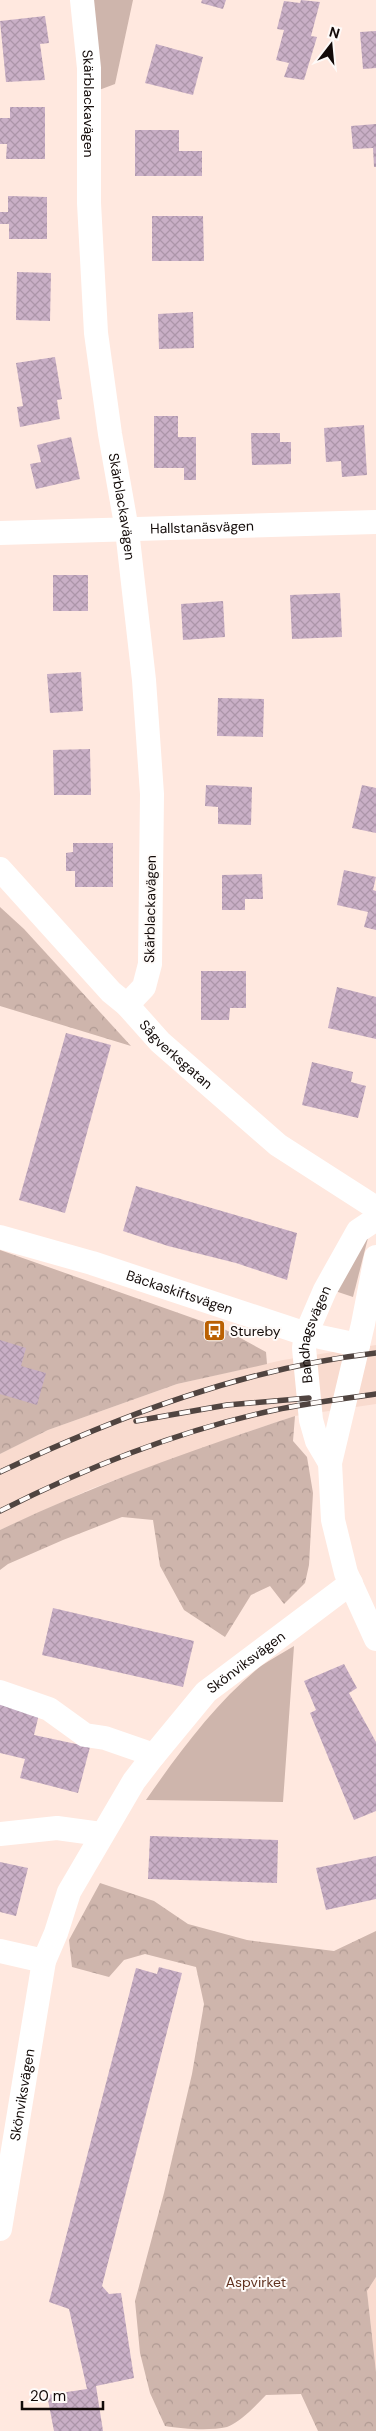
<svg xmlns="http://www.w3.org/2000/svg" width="376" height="2431" font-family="'DM Sans',sans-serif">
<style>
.built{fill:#f9dbcf}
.green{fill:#ceb5ac}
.forest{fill:url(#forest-crowns)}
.building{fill:url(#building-cross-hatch)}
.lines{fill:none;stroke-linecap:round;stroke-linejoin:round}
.street{stroke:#fff;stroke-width:24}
.rail-casing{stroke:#504440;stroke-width:5.5}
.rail{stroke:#fefaf8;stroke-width:4;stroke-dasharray:11;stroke-linecap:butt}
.labels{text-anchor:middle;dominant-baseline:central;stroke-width:4;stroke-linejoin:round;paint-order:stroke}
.street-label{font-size:14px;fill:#130b09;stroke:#fefaf8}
.poi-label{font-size:14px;fill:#130b09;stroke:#fefaf8;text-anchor:start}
.park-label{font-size:14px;fill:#60311e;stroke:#fefaf8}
</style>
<defs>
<pattern id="forest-crowns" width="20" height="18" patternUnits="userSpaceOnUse" patternTransform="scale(1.25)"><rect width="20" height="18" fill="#ceb5ac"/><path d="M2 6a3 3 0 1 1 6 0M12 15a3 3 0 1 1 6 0" fill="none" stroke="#b09a93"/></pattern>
<pattern id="building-cross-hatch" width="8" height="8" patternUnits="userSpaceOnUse" patternTransform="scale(1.25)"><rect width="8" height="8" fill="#c9afc6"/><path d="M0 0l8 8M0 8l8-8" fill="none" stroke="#ac95a9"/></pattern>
</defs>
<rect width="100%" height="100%" fill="#ffe8df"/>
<g class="built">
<path d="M376,1345V1404L295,1416L250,1431L93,1488L0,1530V1454L48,1430L177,1384L283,1360Z"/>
<path d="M376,2277V2372L367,2291Z"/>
</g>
<g class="green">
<path d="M86,0H133L115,84L91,93Z"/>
<path d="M369,1234L353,1297L335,1291Z"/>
<path d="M294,1646L283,1802L146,1800C178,1754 216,1702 261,1666C271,1659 283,1653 294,1646Z"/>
</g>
<g class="forest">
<path d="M0,907L24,929L131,1046L0,1006Z"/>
<path d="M0,1250L224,1329L266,1352L267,1364L177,1384L48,1430L0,1454Z"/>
<path d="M295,1416L293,1441L307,1457L313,1493L309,1565L305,1583L284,1604L270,1586L251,1595L225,1637L184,1610L160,1566L153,1520L122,1517L63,1540L8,1564L0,1570V1530C96,1484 195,1449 295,1416Z"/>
<path d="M100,1883L154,1901L188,1924L247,1940L334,1951L376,1931V2277L367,2291L376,2372V2431H318L301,2394L266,2395C255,2406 242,2421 227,2427C210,2431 183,2429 165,2426L150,2393L140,2353L135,2301L164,2193L192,2074L204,2004L196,1967L145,1954L124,1960L109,1977L72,1967L69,1940Z"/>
</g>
<g class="building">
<path d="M202,0H226L223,9L201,3Z"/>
<path d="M301,0L320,2L311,36L317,37L304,80L284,77L289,63L276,60L284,30L277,29L284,1L300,3Z"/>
<path d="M45,16L49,43L40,44L45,80L6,82L0,21Z"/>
<path d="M376,31V68L363,69L360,32Z"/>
<path d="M156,44L203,57L193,95L145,83Z"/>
<path d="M10,107H45V159H6L7,144H0V118H10Z"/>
<path d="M376,124V167H374L373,148L353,149L351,126Z"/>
<path d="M135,130H179V151H202V176H135Z"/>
<path d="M8,196L47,197V239H9V224H0V212H8Z"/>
<path d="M152,216H203L204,261H152Z"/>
<path d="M17,272L51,273L50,321L16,320Z"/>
<path d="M193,312L194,348L159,349L158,314Z"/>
<path d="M55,357L62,399L57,400L60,419L20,427L17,407L23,406L16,363Z"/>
<path d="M154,416H178V437H196V480H184V468H154Z"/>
<path d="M364,425L367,475L342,477L341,461L326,462L324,428Z"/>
<path d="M251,433H280V442H291V464L252,465Z"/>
<path d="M71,437L80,479L36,489L30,464L41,462L37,445Z"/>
<rect x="53" y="575" width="35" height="36"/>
<path d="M340,593L342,637L292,639L290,595Z"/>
<path d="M223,601L225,637L183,640L181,604Z"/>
<path d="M81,672L83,711L50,713L47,674Z"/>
<path d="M218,698L264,699L263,737L217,736Z"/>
<path d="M90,749L91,795H54L53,750Z"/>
<path d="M206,785L252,787L251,825L218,824V807L205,806Z"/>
<path d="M362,785L376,788V833L352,828Z"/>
<path d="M73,843H113V887H75V871H66V853L73,852Z"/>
<path d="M344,870L376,877L373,890L376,891V930L364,927L368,912L337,905Z"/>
<path d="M262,874L263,899H245V910H222V875Z"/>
<path d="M201,971H246V1008H230L229,1020H201Z"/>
<path d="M337,987L376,997V1039L328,1028Z"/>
<path d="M66,1033L111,1045L65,1213L19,1200Z"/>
<path d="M312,1062L353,1072L351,1082L366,1086L358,1118L302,1105Z"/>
<path d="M136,1186L297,1233L287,1280L236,1263L168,1246L123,1231Z"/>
<path d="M0,1340L26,1348L21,1366L46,1373L37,1405L0,1394Z"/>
<path d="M53,1608L194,1641L183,1687L42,1655Z"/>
<path d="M344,1664L357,1688L349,1693L376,1742V1811L354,1820L310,1713L316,1710L304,1681Z"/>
<path d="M0,1702L40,1710L34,1735L90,1747L78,1793L20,1778L25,1759L0,1753Z"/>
<path d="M150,1836L278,1840L277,1883L148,1879Z"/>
<path d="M376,1856V1899L326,1910L316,1868Z"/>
<path d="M0,1862L28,1868L16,1916L0,1912Z"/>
<path d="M159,1967L182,1973L102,2286L109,2294L121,2293L134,2378L96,2386L103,2431H54L47,2395L87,2389L69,2309L49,2302L136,1968L157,1974Z"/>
</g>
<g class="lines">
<g class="street">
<path id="s1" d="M82,0L89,68V203L96,333L110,434L127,530L144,680L152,794L150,964L144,987L127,1005"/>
<path id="s2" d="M0,533L376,522"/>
<path id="s3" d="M0,869L111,992L127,1005L160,1042L278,1145L376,1208"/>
<path id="s4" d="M0,1237L92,1263L306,1334L358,1345"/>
<path d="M376,1257L363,1324L330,1463L333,1520L346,1573L376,1639"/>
<path id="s5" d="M330,1463L317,1441L311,1420L304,1348L306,1334L325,1290L358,1231L376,1219"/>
<path d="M0,1692L49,1709L85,1735L105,1738L154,1755"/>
<path d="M0,1834L57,1828L101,1834"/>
<path d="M0,1951L44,1961"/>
<path id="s6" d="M0,2229L44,1961L56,1933L69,1892L134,1781L154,1755L206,1692L351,1583"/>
</g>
<defs>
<g id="rail">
<path d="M136,1421L227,1405L309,1398"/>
<path d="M0,1472C118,1416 246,1368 376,1353"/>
<path d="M0,1511C85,1468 180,1430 275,1410C308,1403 342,1399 376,1394"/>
</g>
</defs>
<use href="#rail" class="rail-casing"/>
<use href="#rail" class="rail"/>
</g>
<defs>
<symbol id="bus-square" viewBox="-11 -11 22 22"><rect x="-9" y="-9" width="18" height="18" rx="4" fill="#ba6002" stroke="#fefaf8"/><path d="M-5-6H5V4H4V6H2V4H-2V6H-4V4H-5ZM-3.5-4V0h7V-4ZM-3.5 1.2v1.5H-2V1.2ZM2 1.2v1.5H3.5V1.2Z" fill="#fff"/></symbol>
</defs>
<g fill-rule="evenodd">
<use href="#bus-square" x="202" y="1318" width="25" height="25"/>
</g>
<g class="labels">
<g class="street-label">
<text stroke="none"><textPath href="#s1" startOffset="104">Skärblackavägen</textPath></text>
<text stroke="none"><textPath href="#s1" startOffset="509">Skärblackavägen</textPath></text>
<text stroke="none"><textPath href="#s2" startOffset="202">Hallstanäsvägen</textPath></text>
<text transform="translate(150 909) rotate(-89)">Skärblackavägen</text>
<text stroke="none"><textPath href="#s3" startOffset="256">Sågverksgatan</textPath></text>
<text stroke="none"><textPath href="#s4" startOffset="188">Bäckaskiftsvägen</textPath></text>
<text stroke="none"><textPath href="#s5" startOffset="135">Bandhagsvägen</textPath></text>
<text stroke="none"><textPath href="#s6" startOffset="638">Skönviksvägen</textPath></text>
<text stroke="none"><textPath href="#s6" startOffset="136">Skönviksvägen</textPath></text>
</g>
<g class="poi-label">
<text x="230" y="1331">Stureby</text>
</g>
<g class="park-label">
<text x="256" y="2282">Aspvirket</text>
</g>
</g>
<g transform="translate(331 45) rotate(16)" stroke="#fefaf8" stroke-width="4" paint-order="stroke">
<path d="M0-4L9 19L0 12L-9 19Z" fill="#130b09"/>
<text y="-8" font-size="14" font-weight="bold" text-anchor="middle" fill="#130b09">N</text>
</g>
<path d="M22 2401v8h81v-8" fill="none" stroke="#130b09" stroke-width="2.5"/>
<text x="30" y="2401" font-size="15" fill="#130b09" stroke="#fefaf8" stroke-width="4" paint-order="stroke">20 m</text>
</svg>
